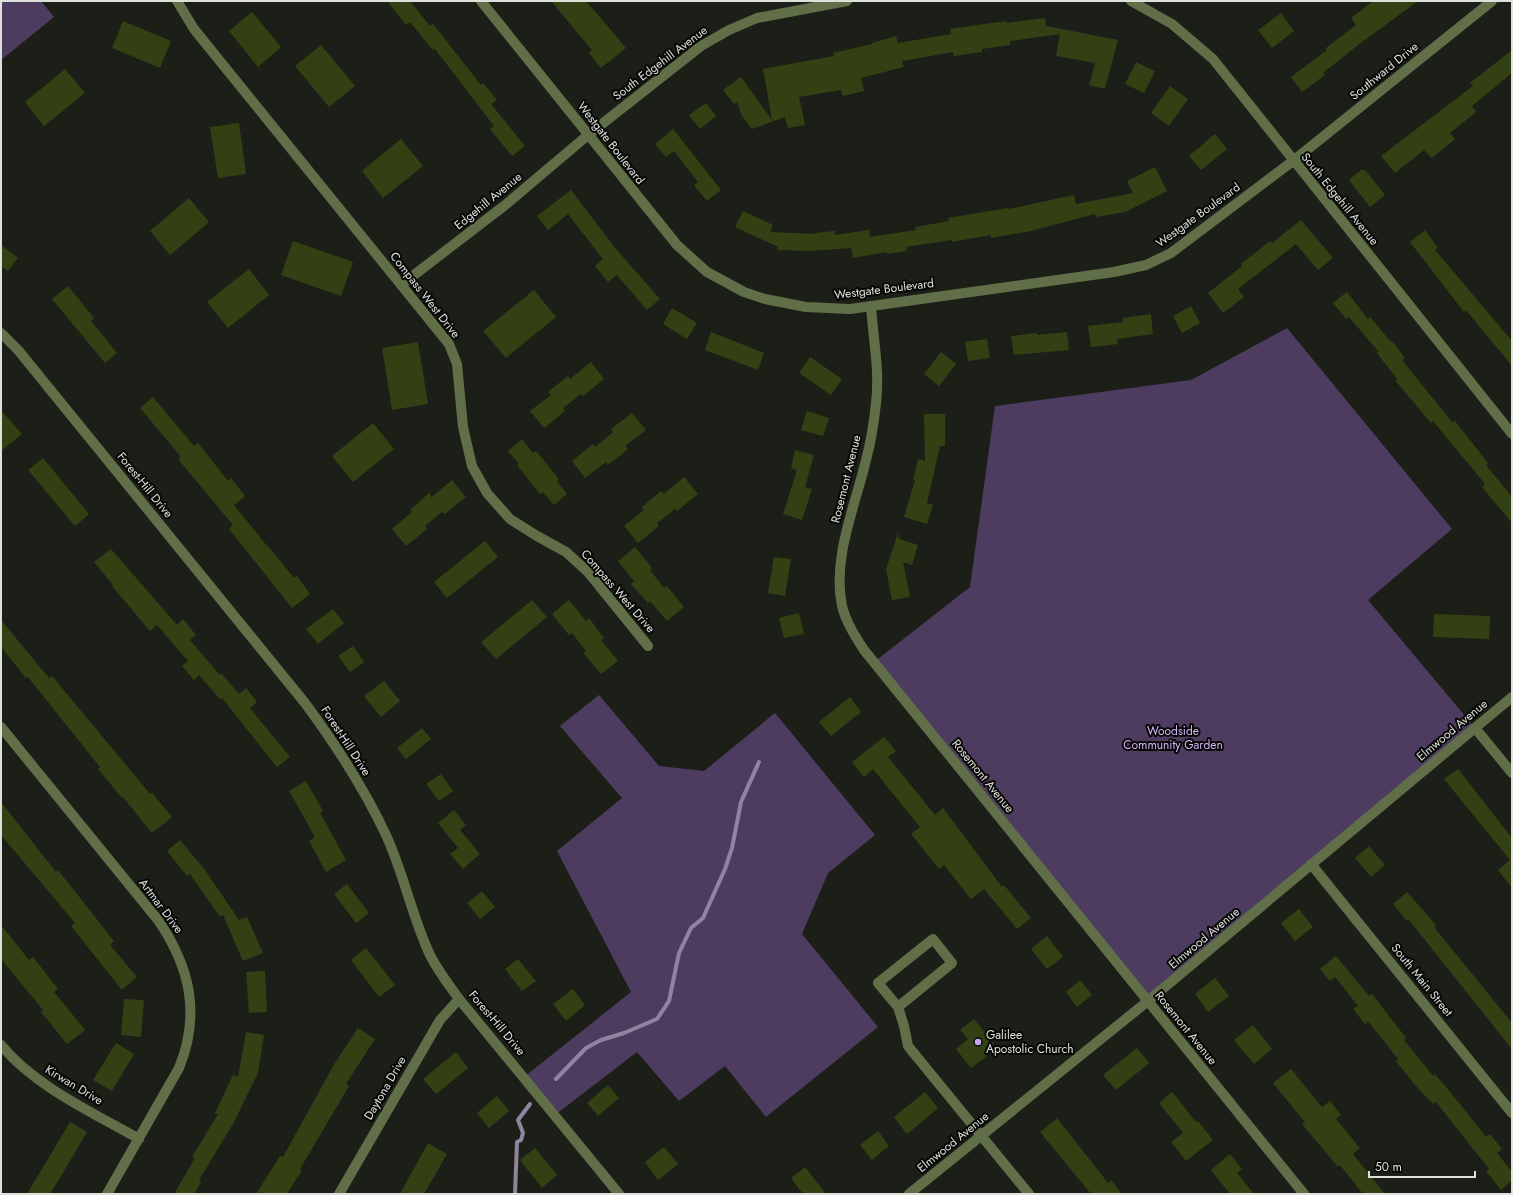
<svg xmlns="http://www.w3.org/2000/svg" width="1513" height="1195" font-family="Jost,sans-serif">
<style>
.green{fill:#4d3c60}
.lines{fill:none;stroke-linecap:round;stroke-linejoin:round}
.stream{stroke:#9184a0;stroke-width:4}
.building{fill:#334014}
.minor{stroke:#616f49;stroke-width:10}
.poi-dot{fill:#c7a6ef;stroke:#070806;stroke-width:1.5}
.labels{text-anchor:middle;dominant-baseline:central;stroke-width:4;stroke-linejoin:round;paint-order:stroke}
.street-label{font-size:12px;fill:#dee0db;stroke:#070806}
.park-label{font-size:12px;fill:#d2b3f7;stroke:#070806}
.poi-label{font-size:12px;fill:#dee0db;stroke:#070806;text-anchor:start}
</style>
<rect width="100%" height="100%" fill="#1c1f17"/>
<g class="green">
<path d="M1,1H41L54,17L1,60Z"/>
<path d="M1287,328L1452,529L1368,600L1475,728L1148,1001L874,662L970,587L995,406L1191,380Z"/>
<path d="M599,695L659,766L704,771L775,713L875,835L828,873L802,934L878,1027L766,1117L725,1066L679,1101L637,1052L555,1115L524,1077L631,992L557,851L622,798L560,726Z"/>
</g>
<g class="lines">
<g class="stream">
<path d="M556,1079L586,1048L601,1040L624,1033L657,1019L669,1001L679,953L691,928L703,918L725,869L732,848L741,802L759,762"/>
<path d="M515,1194L517,1142L521,1140L523,1133L518,1120L530,1104"/>
</g>
</g>
<g class="building">
<path d="M387,1H410L430,26L433,24L481,85L483,83L497,100L491,104L525,146L512,156L490,129L494,126L435,49L433,50L410,22L406,25Z"/>
<path d="M551,1H586L626,48L601,68L589,53L592,50Z"/>
<path d="M1373,1H1418L1358,45L1323,73L1325,75L1302,92L1291,77L1327,50L1326,48L1356,25L1351,18Z"/>
<path d="M252,12L281,47L258,67L229,31Z"/>
<path d="M1281,13L1294,31L1272,48L1258,30Z"/>
<path d="M1045,18L1046,26L1118,40L1105,89L1089,85L1095,63L1056,56L1060,34L1010,41V45L982,49V52L954,56L953,52L902,61L904,67L861,78L864,91L843,96L841,90L799,97L805,125L788,128L785,117L752,129L742,116L737,102L734,104L723,90L741,77L772,120L763,69L834,56L833,53L872,44V43L896,36L898,43L951,34L950,29L1006,21L1007,23Z"/>
<path d="M123,21L171,41L160,68L112,48Z"/>
<path d="M321,45L355,86L329,107L295,66Z"/>
<path d="M1512,50V73L1472,106L1476,112L1450,133L1455,139L1432,158L1424,150L1395,173L1381,156L1473,86L1470,83Z"/>
<path d="M1136,62L1155,71L1144,93L1125,84Z"/>
<path d="M65,69L85,93L44,126L25,102Z"/>
<path d="M1170,86L1188,99L1169,126L1151,113Z"/>
<path d="M706,103L716,116L700,129L689,115Z"/>
<path d="M239,123L246,174L218,178L210,127Z"/>
<path d="M673,129L721,190L707,201L694,185L698,182L674,151L666,157L655,144Z"/>
<path d="M1215,134L1227,149L1201,170L1189,156Z"/>
<path d="M401,139L423,166L383,198L362,171Z"/>
<path d="M1155,167L1167,191L1125,212L1096,217L1095,214L1031,231L991,238V235L952,242V240L906,247L907,251L887,254V252L853,258L851,248L811,251L777,250L778,247L735,227L743,211L773,225L770,232L815,234V233L835,231V235L869,230L870,237L916,230L915,227L949,221L948,218L1008,208L1009,209L1074,195L1076,204L1133,193L1127,181Z"/>
<path d="M1361,170H1365L1385,195L1370,207L1349,180Z"/>
<path d="M571,190L616,249L660,299L647,310L617,275L608,282L595,266L603,259L568,214L548,230L537,216Z"/>
<path d="M189,198L209,222L170,255L150,231Z"/>
<path d="M1301,220L1333,258L1318,270L1296,244L1238,289L1244,297L1223,313L1208,293L1242,266L1241,264L1270,241L1272,243Z"/>
<path d="M1425,230L1438,248L1435,250L1512,341V366L1466,310L1464,312L1410,242Z"/>
<path d="M293,241L353,262L341,296L281,275Z"/>
<path d="M1,245L18,258L8,271L1,266Z"/>
<path d="M249,269L269,295L228,328L207,302Z"/>
<path d="M68,286L94,318L91,321L117,353L105,363L52,299Z"/>
<path d="M534,290L556,317L506,358L483,331Z"/>
<path d="M1347,292L1368,319L1370,317L1391,342L1392,341L1405,358L1402,360L1452,422L1455,421L1488,463L1486,465L1512,497V523L1482,487L1485,484L1433,421L1431,423L1395,380L1397,379L1377,353L1378,351L1349,317L1346,319L1333,303Z"/>
<path d="M1191,306L1200,323L1182,333L1173,316Z"/>
<path d="M672,308L697,323L687,339L663,324Z"/>
<path d="M1151,314L1153,334L1117,339L1118,344L1091,347L1088,326L1123,322V318Z"/>
<path d="M711,332L764,353L758,370L705,350Z"/>
<path d="M1067,332L1069,350L1014,355L1011,336L1037,333V335Z"/>
<path d="M987,339L990,358L968,361L965,342Z"/>
<path d="M418,342L428,404L392,410L382,348Z"/>
<path d="M941,352L956,364L939,386L924,374Z"/>
<path d="M810,357L842,379L831,395L799,373Z"/>
<path d="M591,362L604,379L583,396L581,394L563,408L565,411L544,428L530,411L551,395L548,392L568,376L570,379Z"/>
<path d="M153,397L194,446L198,443L228,481L231,478L245,496L234,505L267,546H268L294,578L297,576L310,594L292,608L229,529L233,525L178,459L181,457L140,408Z"/>
<path d="M1,410L22,434L1,451Z"/>
<path d="M807,411L829,418L823,436L801,430Z"/>
<path d="M632,413L646,430L625,446L628,449L608,465L606,462L585,478L572,461L593,444L595,447L613,432L611,429Z"/>
<path d="M924,414H945V446H940L927,503L933,505L927,524L904,517L915,480H913L918,459L925,461Z"/>
<path d="M373,423L394,449L353,482L332,456Z"/>
<path d="M522,439L533,453L536,451L559,479L557,481L567,494L554,505L543,492L540,494L517,465L519,464L508,451Z"/>
<path d="M795,450L814,455L805,487L812,489L802,520L783,514L797,470L791,468Z"/>
<path d="M43,458L89,514L75,526L28,470Z"/>
<path d="M684,477L698,494L677,511L675,509L657,523L659,526L638,543L624,526L644,510L642,507L661,491L664,494Z"/>
<path d="M452,480L466,497L445,514L442,512L425,526L427,529L406,546L392,529L412,512L410,510L429,493L432,497Z"/>
<path d="M898,533L899,539L918,545L912,565L903,562L910,597L892,600L886,569Z"/>
<path d="M485,541L498,557L447,598L434,582Z"/>
<path d="M635,547L652,568L650,570L664,588L667,586L684,607L667,621L650,601L648,603L631,584L634,581L618,561Z"/>
<path d="M111,549L177,625L183,619L196,635L190,640L220,675L221,673L239,694L246,688L257,702L250,708L290,757L277,767L222,698L220,699L199,675L194,680L182,666L188,661L157,625L150,631L112,586L113,585L94,562Z"/>
<path d="M774,557L791,559L785,596L768,593Z"/>
<path d="M532,600L547,617L496,659L481,642Z"/>
<path d="M569,600L586,621L589,618L604,638L601,640L618,661L601,674L583,653L586,651L572,633L569,635L552,614Z"/>
<path d="M333,609L344,623L318,644L306,629Z"/>
<path d="M799,613L804,634L784,638L779,618Z"/>
<path d="M1434,614L1490,616L1489,639L1433,637Z"/>
<path d="M1,620L49,678L52,676L150,794L152,793L172,817L152,833L123,797L122,798L98,769L100,767L28,677L26,678L1,647Z"/>
<path d="M353,646L364,662L350,672L338,656Z"/>
<path d="M384,681L400,701L381,717L364,696Z"/>
<path d="M850,697L861,712L831,736L819,722Z"/>
<path d="M422,728L431,739L406,759L397,748Z"/>
<path d="M884,737L896,751L888,757L935,815L943,808L1002,887L1004,885L1031,918L1017,929L984,889L971,899L944,865L939,869L911,834L920,827L873,769L864,777L852,762Z"/>
<path d="M1458,769L1512,838V888L1498,870L1510,860L1444,779Z"/>
<path d="M441,774L453,791L439,801L426,784Z"/>
<path d="M306,781L323,811L320,813L346,860L326,872L309,841L315,837L289,791Z"/>
<path d="M1,802L56,872L58,870L114,941L110,945L137,977L122,990L71,926L75,923L1,835Z"/>
<path d="M454,810L466,825L460,830L480,854L463,869L450,854L458,848L438,823Z"/>
<path d="M180,840L205,870L239,920L247,917L263,953L243,961L223,915L220,917L190,874L187,876L167,851Z"/>
<path d="M1369,846L1385,865L1371,877L1355,858Z"/>
<path d="M347,884L369,913L356,923L334,894Z"/>
<path d="M482,891L495,907L480,919L467,903Z"/>
<path d="M1407,892L1436,925L1434,927L1512,1023V1049L1409,920L1407,921L1393,904Z"/>
<path d="M1299,909L1313,927L1295,941L1281,923Z"/>
<path d="M1,925L29,960L33,957L58,989L54,992L85,1030L67,1044L41,1012L43,1010L1,959Z"/>
<path d="M1047,936L1063,957L1047,969L1031,949Z"/>
<path d="M366,948L395,985L379,997L351,960Z"/>
<path d="M1336,956L1369,996L1372,994L1406,1038L1404,1040L1433,1076L1435,1074L1460,1104L1486,1137L1490,1134L1502,1149L1497,1153L1512,1172V1180L1501,1190L1486,1171L1489,1169L1436,1102L1433,1104L1414,1084L1396,1061L1398,1059L1368,1021L1365,1024L1353,1009L1358,1006L1335,977L1330,981L1320,969Z"/>
<path d="M518,959L536,981L522,991L505,969Z"/>
<path d="M265,971L267,1012L249,1013L246,972Z"/>
<path d="M1215,978L1229,996L1208,1012L1195,994Z"/>
<path d="M1080,980L1092,995L1077,1007L1066,992Z"/>
<path d="M573,989L585,1005L566,1021L553,1004Z"/>
<path d="M124,999L144,1000L141,1037L121,1035Z"/>
<path d="M974,1019L994,1044L984,1052L987,1056L971,1068L956,1049L968,1039L960,1030Z"/>
<path d="M1253,1025L1272,1049L1254,1064L1234,1040Z"/>
<path d="M358,1028L375,1039L346,1084L349,1086L300,1169L302,1170L287,1194H256L280,1156L283,1157L335,1063Z"/>
<path d="M246,1032L264,1035L258,1073L234,1122L199,1180L201,1182L194,1194H174L195,1158L192,1157L218,1114L215,1113L233,1075L238,1077Z"/>
<path d="M116,1043L134,1054L112,1091L93,1080Z"/>
<path d="M1137,1048L1149,1063L1116,1090L1103,1075Z"/>
<path d="M456,1052L468,1068L436,1094L423,1079Z"/>
<path d="M1291,1069L1322,1107L1330,1101L1341,1115L1336,1119L1360,1148L1353,1154L1385,1194H1363L1340,1165L1338,1167L1302,1124L1305,1122L1273,1083Z"/>
<path d="M608,1085L619,1098L598,1116L587,1103Z"/>
<path d="M925,1092L938,1108L907,1134L894,1117Z"/>
<path d="M1172,1092L1196,1122L1198,1121L1213,1140L1186,1161L1171,1142L1183,1133L1159,1103Z"/>
<path d="M497,1096L509,1111L489,1128L477,1113Z"/>
<path d="M1057,1118L1108,1183L1111,1180L1122,1194H1091L1040,1132Z"/>
<path d="M70,1122L87,1132L63,1173L50,1194H27Z"/>
<path d="M878,1131L889,1146L872,1160L860,1145Z"/>
<path d="M428,1143L447,1154L424,1194H400Z"/>
<path d="M664,1147L678,1164L658,1180L645,1162Z"/>
<path d="M535,1148L557,1175L542,1188L520,1160Z"/>
<path d="M1230,1154L1242,1169L1237,1173L1254,1194H1230L1211,1170Z"/>
<path d="M805,1167L826,1194H803L791,1178Z"/>
</g>
<g class="lines">
<g class="minor">
<path d="M177,1L194,29L449,344L457,364L463,427L472,466L487,493L510,519L537,536L566,552L588,572L648,646"/>
<path d="M481,1L677,245L707,272L744,292L765,299L806,307L850,309L1114,272L1146,265L1171,253L1293,161L1492,1"/>
<path d="M1131,1L1172,24L1213,59L1512,434"/>
<path d="M401,285L504,206L588,135L701,46L729,30L757,18L847,1"/>
<path d="M871,306C873,338 880,371 876,403C874,422 871,442 866,460C855,507 832,558 842,606C846,622 855,636 864,650L1304,1194"/>
<path d="M1,333L18,350L305,703C336,745 364,788 386,835C404,874 412,917 430,955C438,971 449,985 459,999L619,1194"/>
<path d="M1,727L158,920C190,967 201,1014 179,1068L107,1194"/>
<path d="M1475,728L1512,773"/>
<path d="M1311,864L1512,1113"/>
<path d="M898,1007L952,963L933,939L878,983L898,1007L904,1026L908,1046L1029,1194"/>
<path d="M1,1045C34,1086 94,1113 139,1139"/>
<path d="M339,1194L440,1020L459,999"/>
<path d="M909,1194L1148,1001L1512,697"/>
</g>
</g>
<circle class="poi-dot" cx="978" cy="1042" r="4"/>
<g class="labels">
<g class="street-label">
<text transform="translate(660 63) rotate(-37)">South Edgehill Avenue</text>
<text transform="translate(1384 71) rotate(-39)">Southward Drive</text>
<text transform="translate(611 143) rotate(52)">Westgate Boulevard</text>
<text transform="translate(1340 199) rotate(51)">South Edgehill Avenue</text>
<text transform="translate(488 201) rotate(-39)">Edgehill Avenue</text>
<text transform="translate(1198 215) rotate(-36)">Westgate Boulevard</text>
<text transform="translate(884 289) rotate(-7)">Westgate Boulevard</text>
<text transform="translate(425 295) rotate(52)">Compass West Drive</text>
<text transform="translate(846 479) rotate(-76)">Rosemont Avenue</text>
<text transform="translate(145 485) rotate(51)">Forest-Hill Drive</text>
<text transform="translate(618 591) rotate(49)">Compass West Drive</text>
<text transform="translate(1452 730) rotate(-40)">Elmwood Avenue</text>
<text transform="translate(346 741) rotate(57)">Forest-Hill Drive</text>
<text transform="translate(983 776) rotate(51)">Rosemont Avenue</text>
<text transform="translate(161 906) rotate(53)">Artmar Drive</text>
<text transform="translate(1204 938) rotate(-40)">Elmwood Avenue</text>
<text transform="translate(1422 980) rotate(51)">South Main Street</text>
<text transform="translate(497 1023) rotate(50)">Forest-Hill Drive</text>
<text transform="translate(1186 1028) rotate(51)">Rosemont Avenue</text>
<text transform="translate(74 1085) rotate(31)">Kirwan Drive</text>
<text transform="translate(385 1088) rotate(-60)">Daytona Drive</text>
<text transform="translate(953 1142) rotate(-39)">Elmwood Avenue</text>
</g>
<g class="park-label">
<text x="1173" y="731">Woodside<tspan x="1173" dy="14">Community Garden</tspan></text>
</g>
<g class="poi-label">
<text x="986" y="1035">Galilee<tspan x="986" dy="14">Apostolic Church</tspan></text>
</g>
</g>
<rect width="1513" height="1195" fill="none" stroke="#dee0db" stroke-width="4"/>
<path d="M1369 1171v6h106v-6" fill="none" stroke="#dee0db" stroke-width="2"/>
<text x="1375" y="1171" font-size="12" fill="#dee0db" stroke="#070806" stroke-width="3" paint-order="stroke">50 m</text>
</svg>
